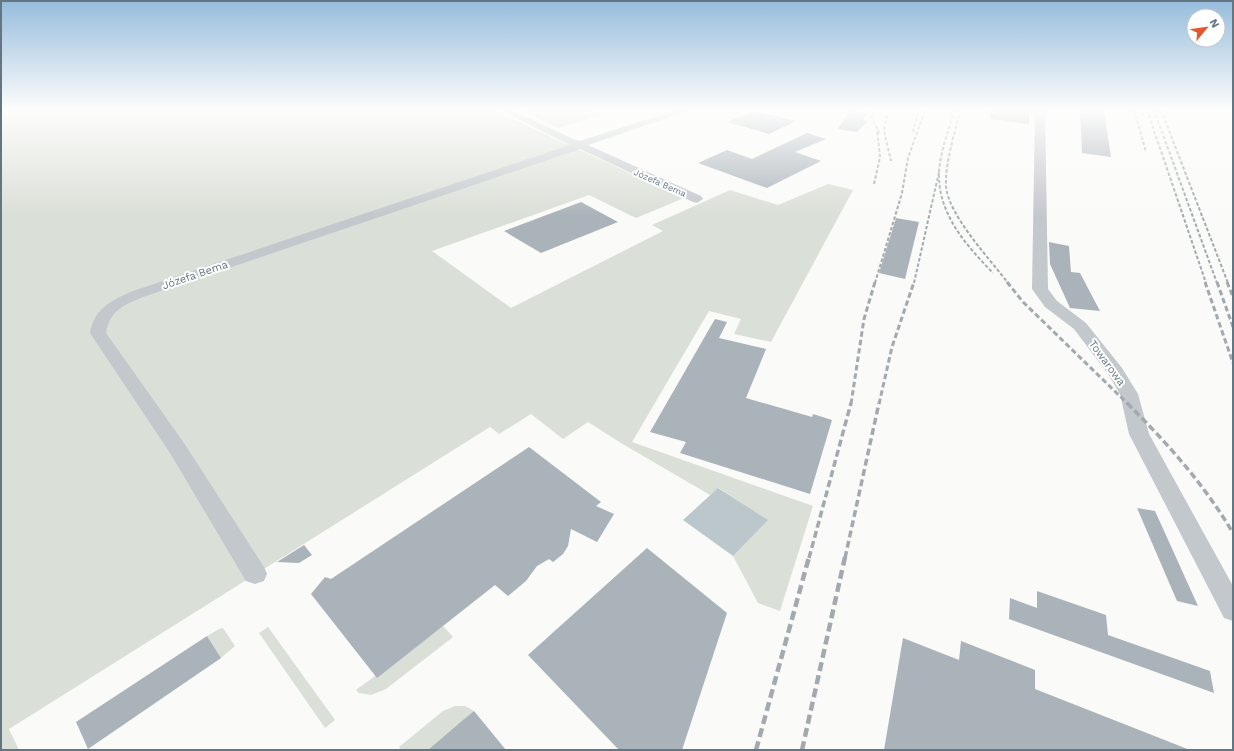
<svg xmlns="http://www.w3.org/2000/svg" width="1234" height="751" font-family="'Work Sans',sans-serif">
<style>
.green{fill:#dadfd7}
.water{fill:#bbc7cb}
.building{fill:#aab3b9}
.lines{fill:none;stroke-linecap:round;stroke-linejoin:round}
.minor{fill:#c3c8cc;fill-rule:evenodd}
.rail-far3{stroke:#a2aab0;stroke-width:2;stroke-dasharray:3.5 2;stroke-linecap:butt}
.rail-far2{stroke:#a2aab0;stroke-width:3;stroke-dasharray:5.5 3;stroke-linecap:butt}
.rail-far1{stroke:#a2aab0;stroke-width:3.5;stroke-dasharray:7 3.5;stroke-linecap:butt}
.rail{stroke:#a2aab0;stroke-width:4.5;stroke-dasharray:9 4.5;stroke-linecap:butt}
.labels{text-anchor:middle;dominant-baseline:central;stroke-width:4;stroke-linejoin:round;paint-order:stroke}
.far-street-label{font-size:9px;fill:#657683;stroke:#fff}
.street-label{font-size:11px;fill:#657683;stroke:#fff}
</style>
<rect width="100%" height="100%" fill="#fafaf8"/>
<g class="green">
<path d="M1,110H493L684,198L636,218L589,195L432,251L511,308L663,231L652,225L730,190L778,205L828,184L853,190L771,342L734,334L741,319L709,311L632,442L813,506L780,611L758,603L733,556L767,520L719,488L710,495L621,443L588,422L563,439L531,414L499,434L490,427L9,729L19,750H1Z"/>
<path d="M521,110H590L601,115L558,128Z"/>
<path d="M443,626L453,637L386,689L371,695L359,693L356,690Z"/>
<path d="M268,627L335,720L325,728L259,633Z"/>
<path d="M223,628L235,646L221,658L207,636L219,629Z"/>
<path d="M455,706H465L474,711L428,750H401L399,747L443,711Z"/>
</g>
<path class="water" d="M718,488L768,520L733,556L683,520Z"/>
<g class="building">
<path d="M850,110L867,113L863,120L868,121L857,132L838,129Z"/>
<path d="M990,110H1029V124L990,119Z"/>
<path d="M1080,110H1104L1111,157L1082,153Z"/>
<path d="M755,111L796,121L769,134L728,122Z"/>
<path d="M807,133L826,139L795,152L821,161L767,188L698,163L727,150L752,159Z"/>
<path d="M581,202L618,222L541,253L504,231Z"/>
<path d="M896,218L919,222L905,279L879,273Z"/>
<path d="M1049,242L1069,246L1071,272L1080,273L1100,311L1070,308L1050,264Z"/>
<path d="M715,319L727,322L719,338L766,349L746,398L812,417L813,414L832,420L810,494L680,453L686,442L650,432Z"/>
<path d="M529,447L601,502L596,506L614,514L597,542L571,529L568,546L563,554L553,562L549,559L537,566L526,581L508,596L495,585L377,678L311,594L325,577L331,579Z"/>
<path d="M1137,508L1155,511L1198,606L1177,601Z"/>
<path d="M304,545L312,555L299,563L277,562Z"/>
<path d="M647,548L727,613L682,750H619L528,655Z"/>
<path d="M1037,591L1106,615L1108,635L1210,671L1214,693L1009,619L1010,598L1037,608Z"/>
<path d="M207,636L221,658L88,749L76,722Z"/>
<path d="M903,638L959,660L961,641L1035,670V689L1190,750H884Z"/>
<path d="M474,711L506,750H428L463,720Z"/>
</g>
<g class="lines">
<g class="minor">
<path d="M500,110H512L573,139L580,141L676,110H691L588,145L701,196L703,199L697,203L693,202L580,149L143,297C124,305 110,310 106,333L184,443L264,567L267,574L264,581L255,584L246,581L170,453L90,333C94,309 111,300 133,291L570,145Z"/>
<path d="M1035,110H1045L1048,289L1057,301L1086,323L1122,368L1138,394L1149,434L1233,586V621L1224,618L1129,434L1120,394L1108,374L1074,329L1045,307L1032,289Z"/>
</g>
<g class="rail-far3">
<path d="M870,110L872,119L880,134"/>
<path d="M888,110L884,131L891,161"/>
<path d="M954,110C949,130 940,152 939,173C938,214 966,245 993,273"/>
<path d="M960,110C955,132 945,163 946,186C948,215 990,259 1008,283"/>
<path d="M1134,110L1146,152"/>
<path d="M1147,110L1206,283"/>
<path d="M1154,110L1217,283"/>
<path d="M1161,110L1228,283"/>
<path d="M913,132L918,110"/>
<path d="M874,184L880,157L877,129"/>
<path d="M875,283L902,193L908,158L925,110"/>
<path d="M914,283L939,172"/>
</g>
<g class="rail-far2">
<path d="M1007,282L1023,302L1128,404"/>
<path d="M1205,282L1233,363"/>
<path d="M1217,282L1233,327"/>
<path d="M1227,282L1233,297"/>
<path d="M851,404L864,319L875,282"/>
<path d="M879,404L892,347L914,282"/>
</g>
<g class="rail-far1">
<path d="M1127,403C1167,443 1204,484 1233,533"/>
<path d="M809,558L851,403"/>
<path d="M845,558L879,403"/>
</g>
<g class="rail">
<path d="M756,750L809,557"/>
<path d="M802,750L845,557"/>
</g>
</g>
<linearGradient id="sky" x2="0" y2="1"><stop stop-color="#96bcdc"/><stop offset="0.51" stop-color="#fdfdfc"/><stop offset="1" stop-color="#fdfdfc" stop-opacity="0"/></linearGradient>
<rect width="1234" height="216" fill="url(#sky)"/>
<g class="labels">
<g class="far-street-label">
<text transform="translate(660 183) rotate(24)">Józefa Bema</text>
</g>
<g class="street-label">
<text transform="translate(195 275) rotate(-19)">Józefa Bema</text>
<text transform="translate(1107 363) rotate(54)">Towarowa</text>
</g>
</g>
<rect width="1234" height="751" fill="none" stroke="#657683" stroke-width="4"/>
<g transform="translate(1206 28) rotate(61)"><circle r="19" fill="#ffffff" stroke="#c1c8cd"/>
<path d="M0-3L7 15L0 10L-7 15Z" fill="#e4572e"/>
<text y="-6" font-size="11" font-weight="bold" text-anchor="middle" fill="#657683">N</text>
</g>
</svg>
